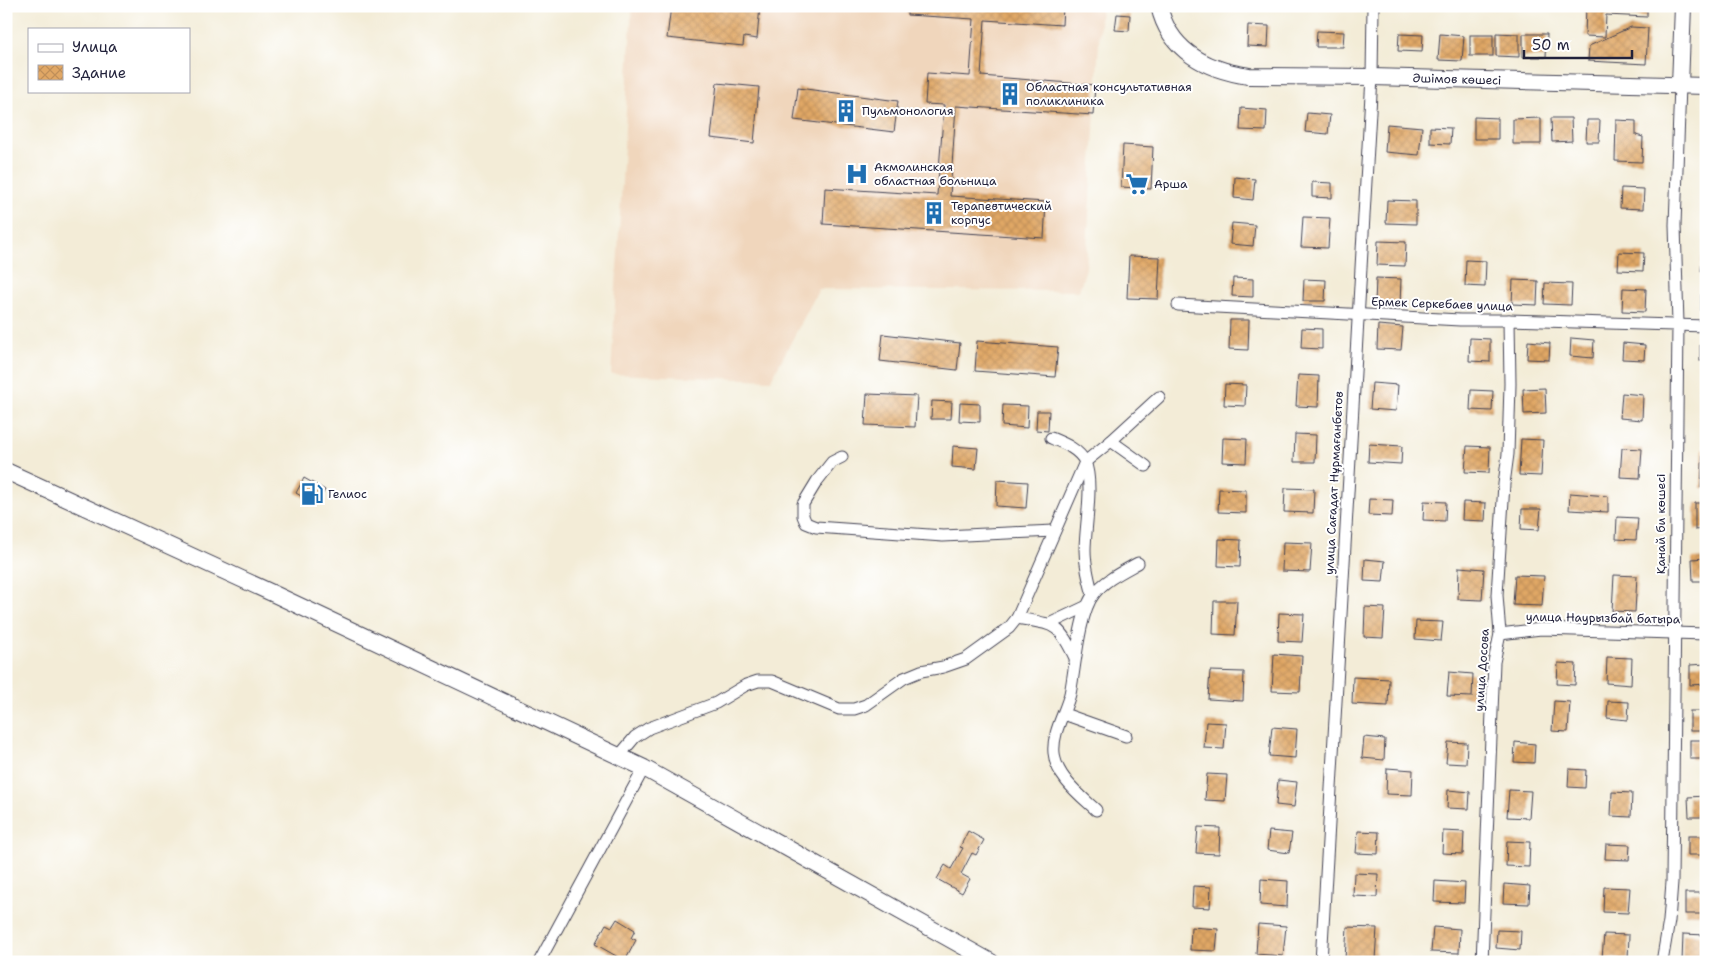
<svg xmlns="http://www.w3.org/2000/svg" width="1712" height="968" font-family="'Shantell Sans',sans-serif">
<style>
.built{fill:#f0d6bc}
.building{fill:url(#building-cross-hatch)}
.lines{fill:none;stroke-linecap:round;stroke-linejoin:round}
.street-casing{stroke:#414052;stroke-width:13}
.secondary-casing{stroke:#414052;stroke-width:18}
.street{stroke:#fff;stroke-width:11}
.secondary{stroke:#fff;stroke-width:16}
.labels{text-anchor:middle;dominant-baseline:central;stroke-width:4;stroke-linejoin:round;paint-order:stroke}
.street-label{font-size:12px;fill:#22223b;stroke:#fff}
.poi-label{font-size:12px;fill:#22223b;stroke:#fff;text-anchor:start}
</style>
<defs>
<pattern id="building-cross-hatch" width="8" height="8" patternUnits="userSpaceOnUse" patternTransform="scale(1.25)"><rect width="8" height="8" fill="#e0a765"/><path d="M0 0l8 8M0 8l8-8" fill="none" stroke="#c08f59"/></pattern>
</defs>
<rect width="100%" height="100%" fill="#fff"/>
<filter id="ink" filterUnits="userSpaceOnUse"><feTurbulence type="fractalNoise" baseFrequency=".02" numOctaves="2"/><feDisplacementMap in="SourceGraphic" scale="10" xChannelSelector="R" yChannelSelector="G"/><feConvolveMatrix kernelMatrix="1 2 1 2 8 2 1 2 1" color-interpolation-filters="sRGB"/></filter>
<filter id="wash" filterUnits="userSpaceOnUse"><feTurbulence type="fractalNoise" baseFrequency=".0096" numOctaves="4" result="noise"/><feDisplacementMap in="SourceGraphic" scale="20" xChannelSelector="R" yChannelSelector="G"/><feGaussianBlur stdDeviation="1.12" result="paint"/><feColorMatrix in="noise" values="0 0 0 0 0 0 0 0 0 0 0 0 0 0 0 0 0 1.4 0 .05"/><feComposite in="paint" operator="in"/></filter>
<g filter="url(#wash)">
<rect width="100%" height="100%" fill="#f3ecd7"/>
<path class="built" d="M632,6H1101L1086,268L1079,291L819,289L771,380L611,374Z"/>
<g id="blocks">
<g class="building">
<path d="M671,6H760L757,39L744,37L743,46L667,38Z"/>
<path d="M907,6H1063L1062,25L985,20L981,76L1095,85L1093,115L956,106L950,196L1046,202L1044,238L823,224L825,188L937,195L944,105L925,104L927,73L970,76L974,19L907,15Z"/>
<path d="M1586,6H1647V17L1606,15L1605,37L1585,36Z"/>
<path d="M1117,14L1130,15L1129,31L1115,30Z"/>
<path d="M1248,25L1269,26L1268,47L1247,46Z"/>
<path d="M1631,27L1648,28L1646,64L1588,61L1589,46Z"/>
<path d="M1317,31L1344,32L1343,47H1316Z"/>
<path d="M1496,33L1519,34V57L1496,56Z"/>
<path d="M1399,34L1423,35L1422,52L1398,51Z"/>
<path d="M1440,34L1464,36L1462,61L1438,60Z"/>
<path d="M1523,34H1547L1546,57H1523Z"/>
<rect x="1470" y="35" width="23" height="21"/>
<path d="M717,83L759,87L754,143L711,138Z"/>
<path d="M798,88L898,101L894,132L794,120Z"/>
<path d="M1241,108L1267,110L1266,131L1240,130Z"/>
<path d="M1307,113L1330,115L1328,134L1305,132Z"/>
<path d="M1474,117L1498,118V139H1474Z"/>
<path d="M1541,118V144H1513V119Z"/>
<path d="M1551,118H1571L1572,141L1552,142Z"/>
<path d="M1587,120H1600L1599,142H1586Z"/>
<path d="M1616,120L1636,121V135L1643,137L1642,162L1615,161Z"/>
<path d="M1387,124L1422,127L1419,155L1385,152Z"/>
<path d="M1430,127L1451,128L1450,144L1430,143Z"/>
<path d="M1123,145L1153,147L1151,189L1121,187Z"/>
<path d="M1235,177L1255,179L1253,200L1234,198Z"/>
<path d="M1312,182L1332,183V198L1312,197Z"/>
<path d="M1621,188L1644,189L1643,209L1620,208Z"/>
<path d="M1387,200L1416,201V224L1386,223Z"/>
<path d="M1303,217L1330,218L1328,248L1301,247Z"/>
<path d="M1232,223L1255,225L1253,246L1230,244Z"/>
<path d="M1378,241L1406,242L1405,266L1377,265Z"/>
<path d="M1619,252L1644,253L1643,271L1618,270Z"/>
<path d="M1702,255H1706V271H1701Z"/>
<path d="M1129,256L1160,257L1158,299L1127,298Z"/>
<path d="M1466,260L1486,261L1485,287L1465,286Z"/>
<path d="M1233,278L1253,279V297L1232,296Z"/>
<path d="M1376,278L1401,279L1400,305L1375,304Z"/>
<path d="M1304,279L1326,280L1325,301H1303Z"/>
<path d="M1513,280L1538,281L1537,305L1512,304Z"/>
<path d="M1545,283L1572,284L1571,305L1544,304Z"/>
<path d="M1623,288L1646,289L1645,312L1622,311Z"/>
<rect x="1701" y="295" width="5" height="19"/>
<path d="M1230,320H1249L1248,350L1229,349Z"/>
<path d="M1378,325L1403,327L1401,350L1377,349Z"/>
<path d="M1302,328L1322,329V349L1301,348Z"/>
<path d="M883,334L960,343L957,370L880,361Z"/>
<path d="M1470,338L1490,339V362L1469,361Z"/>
<path d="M1571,338L1594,340L1593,358L1570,356Z"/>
<path d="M977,341L1058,347L1055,377L975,371Z"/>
<path d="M1528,341L1550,343L1549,360L1527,359Z"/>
<path d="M1623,343L1645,345L1644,360L1622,359Z"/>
<rect x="1700" y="345" width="6" height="16"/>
<path d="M1298,375L1319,376L1318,407L1296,406Z"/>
<path d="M1372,383L1398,385L1396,411L1370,409Z"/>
<path d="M1225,384L1246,385L1245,406L1224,405Z"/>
<path d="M1545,388L1546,413L1524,414L1523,389Z"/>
<path d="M1471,390L1493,391L1492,411L1470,410Z"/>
<path d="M1622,393L1643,395L1642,420L1620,418Z"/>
<path d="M867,394L917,396L915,427L865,425Z"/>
<path d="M932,401L952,402L951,419H931Z"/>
<path d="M960,403L980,404V422L959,421Z"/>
<path d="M1003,405L1028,406L1027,428L1002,426Z"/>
<path d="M1037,411H1049L1048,431L1036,430Z"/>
<path d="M1295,434L1316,435L1315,462H1294Z"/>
<path d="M1223,438L1247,439L1246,463L1222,462Z"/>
<path d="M1521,439L1543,440L1541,476L1519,475Z"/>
<path d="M1369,444L1402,446L1401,464L1368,462Z"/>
<path d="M953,446L978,448L976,469L952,467Z"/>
<path d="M1467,446L1490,447L1489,473L1465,472Z"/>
<path d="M1622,448L1642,449L1640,478L1620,477Z"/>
<path d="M1703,448H1706V488H1701Z"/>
<path d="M304,478L325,490L316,505L296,493Z"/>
<path d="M997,480L1028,482L1026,508L996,506Z"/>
<path d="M1285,488L1314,489L1313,513L1284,512Z"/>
<path d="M1219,489L1246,490V513L1218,512Z"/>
<path d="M1570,493L1608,496V512L1569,510Z"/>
<path d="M1369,499L1393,500L1392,516L1368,515Z"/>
<path d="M1424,501L1446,502L1445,521L1423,520Z"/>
<path d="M1463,502L1486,503L1485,521L1462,520Z"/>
<path d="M1695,503H1706V529L1695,530Z"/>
<path d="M1522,509H1541L1539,530L1521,529Z"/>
<path d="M1617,517L1638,518L1636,540L1616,539Z"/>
<path d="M1219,539L1241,540L1240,567L1218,566Z"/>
<path d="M1283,542L1312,543L1310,572L1282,571Z"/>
<path d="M1706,558V581H1693L1692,559Z"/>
<path d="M1365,559L1385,561L1383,582L1364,581Z"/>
<path d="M1459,567L1484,569L1482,600L1458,599Z"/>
<path d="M1515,575L1544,576L1542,606L1513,605Z"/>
<path d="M1614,575L1637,576L1635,612L1612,611Z"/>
<path d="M1214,601H1237L1235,635L1213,634Z"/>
<path d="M1365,607L1385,608L1383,638L1364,637Z"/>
<path d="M1279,613L1304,614L1302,642L1278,641Z"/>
<path d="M1416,621L1443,622L1441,641L1415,639Z"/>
<path d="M1274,654L1302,656L1300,692L1272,691Z"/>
<path d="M1607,657L1632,658L1631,685L1606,683Z"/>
<path d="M1558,663L1576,664L1575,685L1557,684Z"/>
<path d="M1706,664V684L1690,685V665Z"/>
<path d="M1210,671L1244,672L1243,701L1208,699Z"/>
<path d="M1449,672L1473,674L1472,697L1447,696Z"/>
<path d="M1353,677L1389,679L1388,706L1352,704Z"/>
<path d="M1554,701L1570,702L1568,732L1552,731Z"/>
<path d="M1608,701L1629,702L1628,720L1607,718Z"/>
<rect x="1690" y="711" width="16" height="20"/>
<path d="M1206,722L1226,723L1224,749L1204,748Z"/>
<path d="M1272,727L1297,729L1295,758L1269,756Z"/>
<path d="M1364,737L1385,739L1384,760L1362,758Z"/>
<rect x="1690" y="740" width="16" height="19"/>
<path d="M1448,742L1467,743L1466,764L1446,763Z"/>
<path d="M1515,742L1535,744L1534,763L1514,762Z"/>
<path d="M1387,768L1413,770L1412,795L1386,794Z"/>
<path d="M1569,769L1586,770L1585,788L1568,787Z"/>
<path d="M1207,774L1227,775L1225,801L1205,800Z"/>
<path d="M1278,780L1297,782L1294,807L1276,805Z"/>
<path d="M1448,790L1470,792L1469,809L1447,808Z"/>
<path d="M1509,790L1531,791L1529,818L1507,817Z"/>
<path d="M1612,792L1632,793L1631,817L1611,816Z"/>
<path d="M1706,796V817H1689L1688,797Z"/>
<path d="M1198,827L1220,828L1219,854L1196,853Z"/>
<path d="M968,831L984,840L976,855L972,853L961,874L970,879L962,893L937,879L945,865L951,869L963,848L960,847Z"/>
<path d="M1269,831L1292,833L1289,853L1267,850Z"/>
<path d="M1358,831L1379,832L1378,854L1356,853Z"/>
<path d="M1443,831L1464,832L1463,854L1442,853Z"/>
<rect x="1688" y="836" width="18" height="19"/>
<path d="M1507,841L1530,842L1529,867L1506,866Z"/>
<path d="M1606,844L1630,845L1629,860L1605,859Z"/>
<path d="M1354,873L1378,874L1377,897L1353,896Z"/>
<path d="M1261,879L1288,881L1287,907L1260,905Z"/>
<path d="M1435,881L1465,883L1464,903L1434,902Z"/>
<path d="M1504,884L1530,886L1529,904L1503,903Z"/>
<path d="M1193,886L1211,887L1210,908L1192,907Z"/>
<path d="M1604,887L1630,888L1628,913L1603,912Z"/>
<rect x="1685" y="893" width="21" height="21"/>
<path d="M617,919L635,930L631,938L636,940L625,961L595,944L606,924L612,927Z"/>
<path d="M1258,924L1286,926L1283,956L1256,954Z"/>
<path d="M1191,927L1218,929L1216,951L1190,950Z"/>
<path d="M1347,927L1377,928L1375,960L1345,959Z"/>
<path d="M1433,927L1460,929L1459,953L1431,952Z"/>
<path d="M1497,930L1521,931L1520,950L1496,948Z"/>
<path d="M1604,934L1629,935L1628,959L1602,958Z"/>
<path d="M1683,934L1706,935V962H1682Z"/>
</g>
</g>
</g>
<g filter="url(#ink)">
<use href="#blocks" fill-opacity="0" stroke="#414052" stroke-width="1"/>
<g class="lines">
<defs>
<g id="street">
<path d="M1178,305L1460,320H1509L1706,326"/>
<path d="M1051,438C1063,443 1079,449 1085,462C1094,483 1085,527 1085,550C1085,566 1089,580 1093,595"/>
<path d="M1111,441L1146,466"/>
<path d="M842,457L832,462L817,481L803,504V516L806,523L816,527L943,536L1054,531"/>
<path d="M1017,618C1055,625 1058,622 1075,658"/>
<path d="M1049,624L1087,606"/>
<path d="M1500,634L1541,629L1706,634"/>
<path d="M1064,714L1126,736"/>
<path d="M619,756L635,737L649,728L716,703L746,685L758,681H772L839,709H854L866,705L904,678L921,671L943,667L966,659L1009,628L1017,618L1085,462L1111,441L1159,397"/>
<path d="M1096,810C1080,795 1056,777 1054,753C1052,733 1065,713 1070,694C1075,670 1079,612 1094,594C1105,580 1122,572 1138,563"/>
<path d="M539,962L644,768"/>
<path d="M1321,962L1372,77L1373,6"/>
<path d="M1482,962L1494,662L1500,634L1497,595L1504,484L1508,454L1510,384L1509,320"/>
<path d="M1662,962L1669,921L1672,882L1678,324L1675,225L1680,85"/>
</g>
<g id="secondary">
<path id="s1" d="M1159,6C1169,51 1207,70 1249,76L1372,77L1706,86"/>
<path d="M1680,85L1683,6"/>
<path d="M6,471L272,593L644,768L991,962"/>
</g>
</defs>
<use href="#street" class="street-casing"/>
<use href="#secondary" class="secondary-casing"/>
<use href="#street" class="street"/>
<use href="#secondary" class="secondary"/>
</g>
</g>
<defs>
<symbol id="building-bare" viewBox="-9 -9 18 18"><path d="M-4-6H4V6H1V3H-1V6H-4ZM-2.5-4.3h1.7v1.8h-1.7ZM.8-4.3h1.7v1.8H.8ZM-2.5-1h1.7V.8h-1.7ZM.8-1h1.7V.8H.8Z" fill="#1f6fb2" stroke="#fff" stroke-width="2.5" paint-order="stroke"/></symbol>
<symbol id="hospital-bare" viewBox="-9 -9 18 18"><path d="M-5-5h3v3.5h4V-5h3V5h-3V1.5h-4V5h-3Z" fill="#1f6fb2" stroke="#fff" stroke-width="2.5" paint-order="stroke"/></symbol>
<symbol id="supermarket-bare" viewBox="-9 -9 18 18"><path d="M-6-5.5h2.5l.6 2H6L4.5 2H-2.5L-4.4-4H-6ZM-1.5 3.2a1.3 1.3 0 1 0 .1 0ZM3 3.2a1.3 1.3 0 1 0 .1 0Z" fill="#1f6fb2" stroke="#fff" stroke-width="2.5" paint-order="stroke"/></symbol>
<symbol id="fuel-bare" viewBox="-9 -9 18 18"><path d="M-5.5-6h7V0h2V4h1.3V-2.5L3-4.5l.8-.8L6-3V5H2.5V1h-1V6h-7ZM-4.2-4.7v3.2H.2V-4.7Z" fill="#1f6fb2" stroke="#fff" stroke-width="2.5" paint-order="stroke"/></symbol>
</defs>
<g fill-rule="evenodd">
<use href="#building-bare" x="994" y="78" width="32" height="32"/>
<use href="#building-bare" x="830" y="95" width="32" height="32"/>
<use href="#hospital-bare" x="841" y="158" width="32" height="32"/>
<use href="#supermarket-bare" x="1121" y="168" width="32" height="32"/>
<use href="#building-bare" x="918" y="197" width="32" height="32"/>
<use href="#fuel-bare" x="296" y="478" width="32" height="32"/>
</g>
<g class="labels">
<g class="street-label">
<text stroke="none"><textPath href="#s1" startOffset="330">Әшімов көшесі</textPath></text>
<text transform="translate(1442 304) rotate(2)">Ермек Серкебаев улица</text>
<text transform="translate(1334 483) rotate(-87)">улица Сағадат Нұрмағанбетов</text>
<text transform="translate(1661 524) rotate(-90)">Қанай би көшесі</text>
<text transform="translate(1603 618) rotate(1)">улица Наурызбай батыра</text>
<text transform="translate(1482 670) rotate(-86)">улица Досова</text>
</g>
<g class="poi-label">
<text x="1026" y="87">Областная консультативная<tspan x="1026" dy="14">поликлиника</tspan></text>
<text x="862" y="111">Пульмонология</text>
<text x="874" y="167">Акмолинская<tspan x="874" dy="14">областная больница</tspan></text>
<text x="1154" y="184">Арша</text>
<text x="951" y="206">Терапевтический<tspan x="951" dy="14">корпус</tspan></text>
<text x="328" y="494">Гелиос</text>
</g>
</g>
<rect width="1712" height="968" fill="none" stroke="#fff" stroke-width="25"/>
<rect x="28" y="28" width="162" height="65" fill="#ffffff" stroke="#a7a7b1"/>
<rect x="38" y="44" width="25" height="8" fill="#ffffff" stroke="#a7a7b1"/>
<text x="72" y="52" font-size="15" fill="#22223b">Улица</text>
<rect x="38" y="65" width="25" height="15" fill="url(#building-cross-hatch)" stroke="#a7a7b1"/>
<text x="72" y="78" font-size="15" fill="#22223b">Здание</text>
<path d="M1524 50v8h108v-8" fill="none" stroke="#22223b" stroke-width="2.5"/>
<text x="1532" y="50" font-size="15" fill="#22223b" stroke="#ffffff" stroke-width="4" paint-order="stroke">50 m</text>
</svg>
